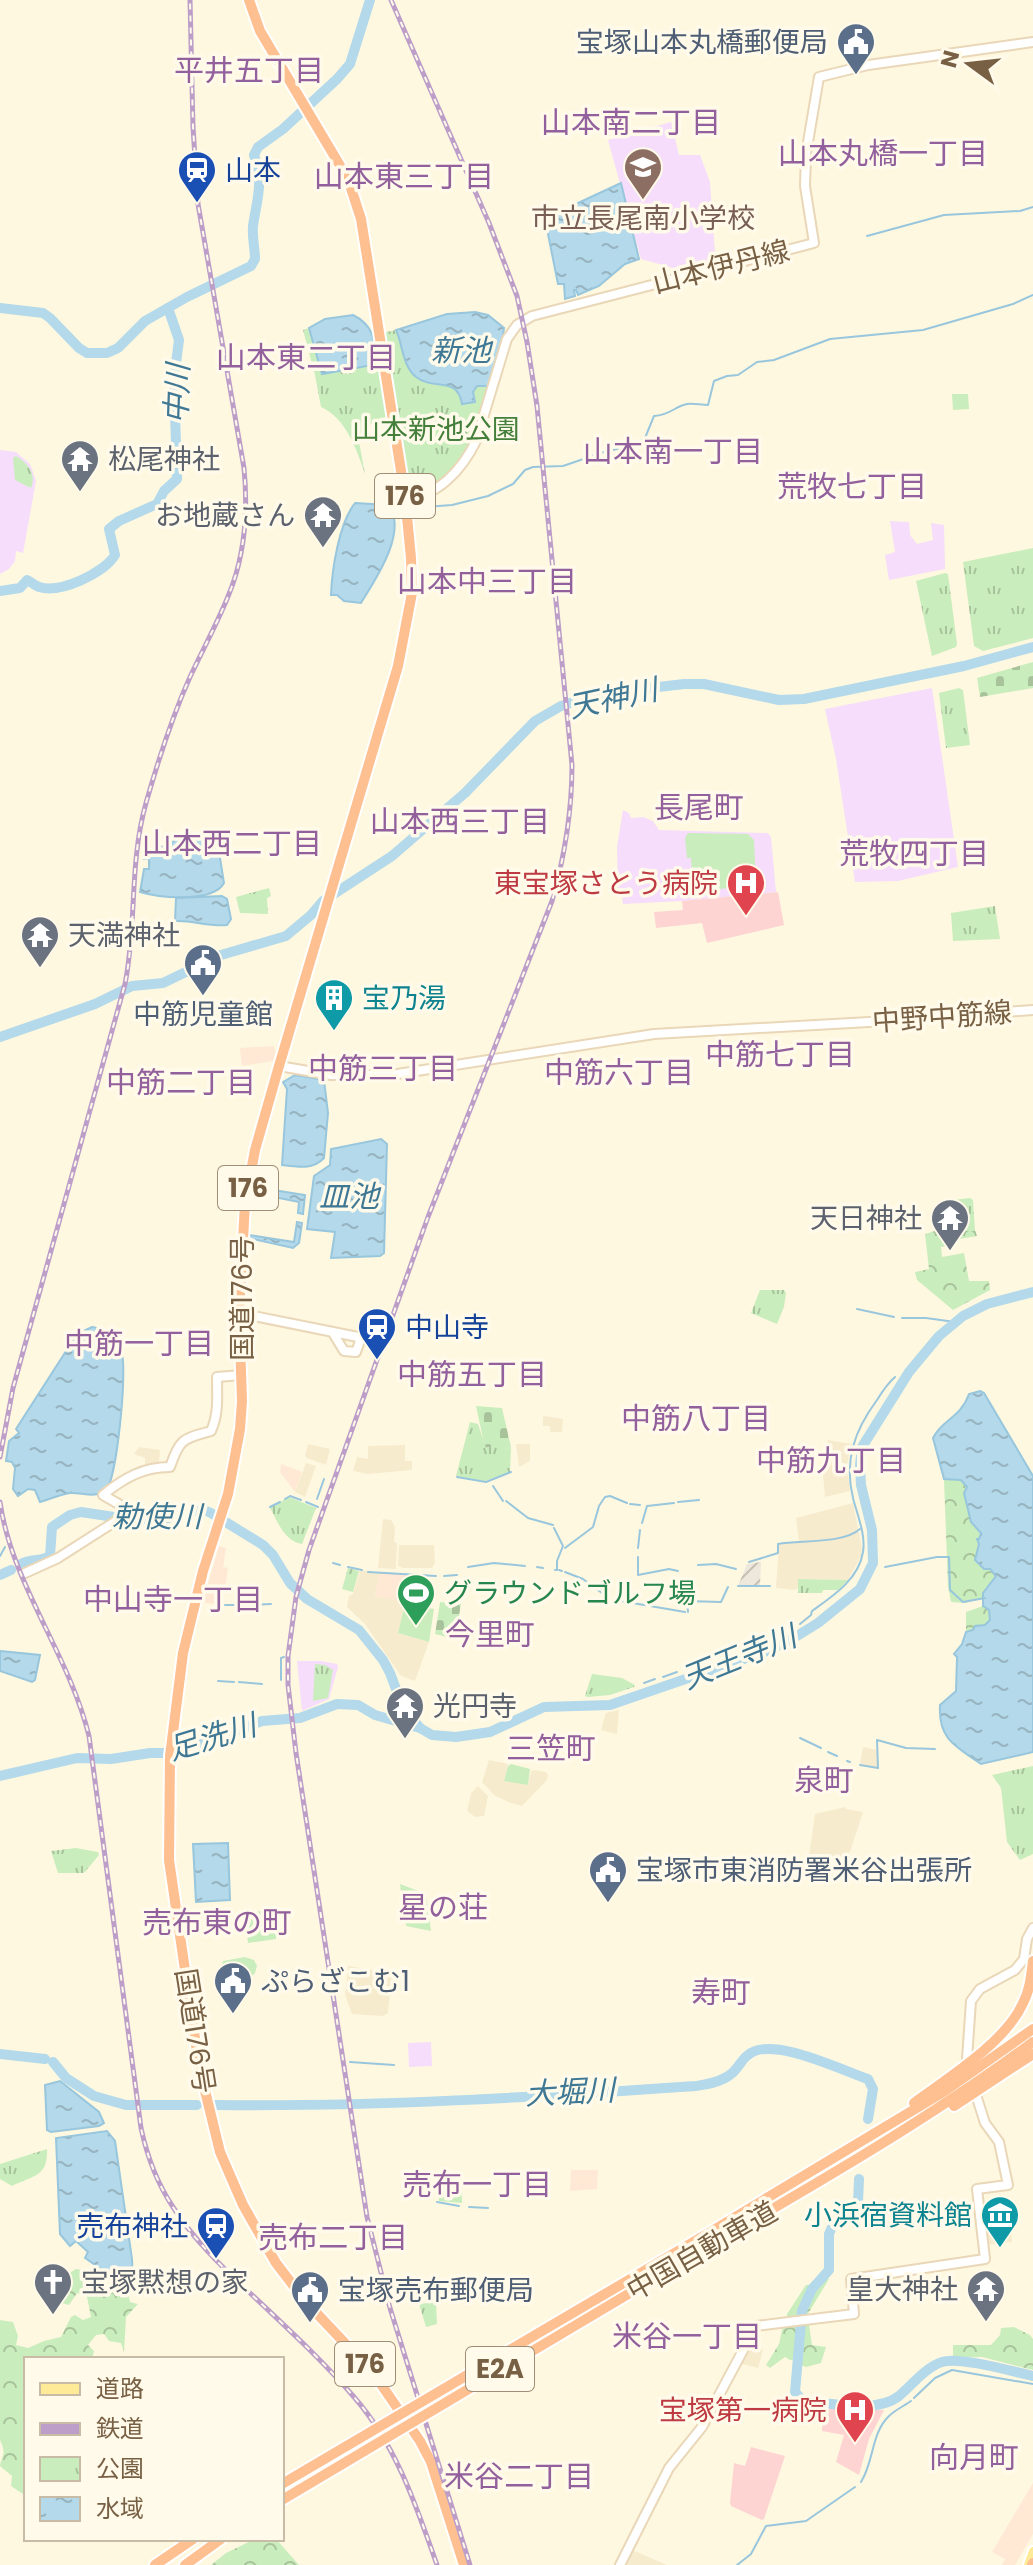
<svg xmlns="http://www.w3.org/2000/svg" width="1033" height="2565" font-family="Poppins,'Noto Sans JP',sans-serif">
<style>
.residential{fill:#f7ebce}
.commercial{fill:#ffe8d4}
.industrial{fill:url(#industrial-furrows)}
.education{fill:#f5ddfb}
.medical{fill:#fdd4d2}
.green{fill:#c9edbd}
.forest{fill:url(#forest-crowns)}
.cemetery{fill:url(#cemetery-stones)}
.park{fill:url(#park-tufts)}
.water{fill:url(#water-ripples);stroke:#98c6dd;stroke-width:2}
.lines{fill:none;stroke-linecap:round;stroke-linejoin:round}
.stream{stroke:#98c6dd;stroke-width:2}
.river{stroke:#b3d9ea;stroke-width:10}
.secondary-casing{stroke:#e9d7b8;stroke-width:12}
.primary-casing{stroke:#fff;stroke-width:12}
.highway-casing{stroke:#fff;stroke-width:14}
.secondary{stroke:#fff;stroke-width:8}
.primary{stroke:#ffea97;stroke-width:8}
.highway{stroke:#ffc091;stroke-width:10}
.rail-casing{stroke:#bc9ec9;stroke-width:5}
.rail{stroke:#fffae9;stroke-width:2;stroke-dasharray:6;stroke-linecap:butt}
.highway-bridge-casing{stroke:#fff;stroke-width:14;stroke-linecap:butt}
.highway-bridge{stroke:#ffc091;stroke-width:10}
.labels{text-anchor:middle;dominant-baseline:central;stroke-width:7;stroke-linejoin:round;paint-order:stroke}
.shield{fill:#fffae9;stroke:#a08e76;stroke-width:2}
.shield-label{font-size:26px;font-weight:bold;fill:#786045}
.service-label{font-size:28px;fill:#4e5e75;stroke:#fffae9;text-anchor:start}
.transit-label{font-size:28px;fill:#164399;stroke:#fffae9;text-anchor:start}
.education-label{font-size:28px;fill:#785e54;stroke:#fffae9}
.street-label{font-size:28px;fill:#786045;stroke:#fffae9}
.park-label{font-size:28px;fill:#447f3b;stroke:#fffae9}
.worship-label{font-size:28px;fill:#5b616d;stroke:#fffae9;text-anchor:start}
.health-label{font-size:28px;fill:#be3a42;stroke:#fffae9;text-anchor:end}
.culture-label{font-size:28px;fill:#0d838f;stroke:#fffae9;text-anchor:start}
.leisure-label{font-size:28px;fill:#27864d;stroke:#fffae9;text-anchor:start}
.neighbourhood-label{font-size:30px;fill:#92609c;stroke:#fffae9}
.water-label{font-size:30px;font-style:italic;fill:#3f7895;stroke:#fffae9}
</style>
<defs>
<pattern id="industrial-furrows" width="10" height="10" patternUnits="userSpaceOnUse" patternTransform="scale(2)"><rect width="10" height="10" fill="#ede7dc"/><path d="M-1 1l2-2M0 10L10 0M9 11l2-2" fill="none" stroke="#c5bfb4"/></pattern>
<pattern id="forest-crowns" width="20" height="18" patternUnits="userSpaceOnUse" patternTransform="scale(2)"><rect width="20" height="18" fill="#c9edbd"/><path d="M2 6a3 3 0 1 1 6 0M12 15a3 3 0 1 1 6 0" fill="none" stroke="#a8c39b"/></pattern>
<pattern id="cemetery-stones" width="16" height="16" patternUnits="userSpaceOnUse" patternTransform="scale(2)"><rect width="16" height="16" fill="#c9edbd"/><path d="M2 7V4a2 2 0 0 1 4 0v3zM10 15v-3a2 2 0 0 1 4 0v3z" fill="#a8c39b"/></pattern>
<pattern id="park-tufts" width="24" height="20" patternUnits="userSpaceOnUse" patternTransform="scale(2)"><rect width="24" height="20" fill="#c9edbd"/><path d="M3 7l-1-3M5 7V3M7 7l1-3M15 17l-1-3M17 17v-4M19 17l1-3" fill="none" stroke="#a8c39b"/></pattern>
<pattern id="water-ripples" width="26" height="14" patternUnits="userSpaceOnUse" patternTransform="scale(2)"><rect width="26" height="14" fill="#b3d9ea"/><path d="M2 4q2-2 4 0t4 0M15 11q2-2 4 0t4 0" fill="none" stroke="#96b3bf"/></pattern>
</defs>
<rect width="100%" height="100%" fill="#fff8e0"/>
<g class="residential">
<path d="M545,1416L563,1419L562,1432H550V1426H543V1417Z"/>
<path d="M828,1440L852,1444L847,1464L850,1491L825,1497L822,1464Z"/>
<path d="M308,1444L330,1449L326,1465L307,1458L305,1455Z"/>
<path d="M516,1444H530V1461L519,1467Z"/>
<path d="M405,1445V1461H412V1470L368,1474L353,1471L357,1457L368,1459V1446Z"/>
<path d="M139,1447L160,1450L159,1464L145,1466V1458L134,1454Z"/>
<path d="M306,1463L316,1466L305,1497L295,1492Z"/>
<path d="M853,1503L862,1548L861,1556L848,1580L799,1579L798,1588L795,1590L776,1588L779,1544L799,1541L796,1518Z"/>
<path d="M383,1519L391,1520L395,1527L394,1542L397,1543L396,1569L378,1568Z"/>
<path d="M399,1545H434L435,1563L432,1568H403L398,1566Z"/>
<path d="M360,1570L380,1573L375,1596L406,1602L398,1633L429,1642L415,1681L401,1676L365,1624L347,1607L349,1596L353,1594Z"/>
<path d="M619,1710L617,1734L601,1730L606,1713Z"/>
<path d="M863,1747L877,1750V1768L860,1764Z"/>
<path d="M489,1760L508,1764L505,1781L528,1785L531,1771L534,1770L546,1772L548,1775L547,1780L522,1806L508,1802L494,1795L482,1782Z"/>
<path d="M478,1786L488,1796L484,1816L475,1817L467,1811L471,1793Z"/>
<path d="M845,1807L846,1809L863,1812L846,1864L839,1858L809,1856L815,1814Z"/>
<path d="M348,1966L392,1973L388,2013L383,2016L352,2014L345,1995Z"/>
<path d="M1011,2230L1012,2242L987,2245L986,2233Z"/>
<path d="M747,2345L763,2350L758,2368L739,2363Z"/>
<path d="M630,2549L667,2565H623Z"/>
</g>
<g class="commercial">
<path d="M274,1046L276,1054L273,1061L242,1066L240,1048Z"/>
<path d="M281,1464L302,1472L295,1492L280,1472Z"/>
<path d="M219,1546L226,1548L223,1567L228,1568L224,1596L219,1605L203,1602Z"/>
<path d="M380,1573L410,1575L405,1602L375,1596Z"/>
<path d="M571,2170H598L597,2189L570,2191Z"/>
<path d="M1033,2483V2534L1015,2565H1002L1005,2559L992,2552Z"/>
</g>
<path class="industrial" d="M761,1562L760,1585L738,1586L747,1564Z"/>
<g class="education">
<path d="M671,122L679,155H700L710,182L715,253L711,263L673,268L641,259L608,140Z"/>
<path d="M0,450L16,452L30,464L36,481L23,553L16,551L15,561L9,569L0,574Z"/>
<path d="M890,521L909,522L910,535L917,544L933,540L931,523L944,525L945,569L889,580L885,555L895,552Z"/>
<path d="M932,688L958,867L898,881L855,882L836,759L825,709Z"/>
<path d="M623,810L629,813L631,818L643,817L653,821L659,830L768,833L771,837L776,892L682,901L623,904L622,897L618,896L617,847Z"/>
<path d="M297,1661H321L337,1664L338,1667L329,1699L302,1711Z"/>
<path d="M431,2042L432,2066L409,2067L408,2043Z"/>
</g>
<g class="medical">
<path d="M778,892L784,925L707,943L702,923L656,928L654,912L683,910L682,901Z"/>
<path d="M823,2408L884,2410L869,2439L859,2475L836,2462L844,2435L822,2431Z"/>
<path d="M751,2447L785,2456L764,2519L762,2520L731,2506L730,2503L734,2463L745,2466Z"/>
</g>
<g class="green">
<path d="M952,394H968L969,409L953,410Z"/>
<path d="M688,833L748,834L754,840L756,885L693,892L691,858H687L685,838Z"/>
<path d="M405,1604L434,1609L429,1642L398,1633Z"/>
<path d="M279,1908L276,1939L248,1943L244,1914Z"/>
<path d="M245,1957L254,1960L257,1966L255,1973L249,1979L230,1981L221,1972L223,1961Z"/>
</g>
<g class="forest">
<path d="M944,1201L947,1221L974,1226L977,1236L948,1241V1246L941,1247L942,1257L964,1253L969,1281H989L990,1290L953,1310L917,1280L915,1272L929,1269L925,1234L938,1230L939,1202Z"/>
<path d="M944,1479L961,1480L967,1488L964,1493L981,1533L979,1544L981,1563L996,1576L983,1593V1598L965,1603L951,1602L948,1587Z"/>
<path d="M983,1606L989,1610L990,1620L986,1625L975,1626L973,1630L966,1632V1612Z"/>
<path d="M76,2269L83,2270C98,2288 105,2292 128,2292L130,2302L138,2304L126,2317L124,2352L121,2343L109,2341L104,2334L96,2335L88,2345L94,2351L92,2359H26V2496L11,2486L12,2476L0,2466C2,2454 7,2455 0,2440V2320L13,2322L18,2336L16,2345L28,2348L44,2341L61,2337L71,2317L75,2315L83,2320L91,2317L87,2297L77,2293L69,2305L55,2301L53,2291L42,2294L43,2289Z"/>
<path d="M820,2274L829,2279L806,2317L787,2319V2314L804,2288L806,2285L814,2284Z"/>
<path d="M809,2324L812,2345L826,2347L821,2363L806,2367L801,2365L799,2359L790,2360L785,2357L770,2368L766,2365L779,2344L783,2325Z"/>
<path d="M1014,2327L1030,2335L1033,2339V2370L982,2357L953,2358V2345H991L1000,2335L1001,2328Z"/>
<path d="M255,2539H276L299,2565H211L226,2553Z"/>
</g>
<g class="cemetery">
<path d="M1033,662V688L980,697L977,678Z"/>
<path d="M476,1406L502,1408L511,1447L506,1449L503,1444L485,1448Z"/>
<path d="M440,1602L461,1604L455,1639L435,1634Z"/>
</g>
<g class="park">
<path d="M309,328L322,374L378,364L388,417L374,420L359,442L365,474C357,450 346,418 321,407L315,375L303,330Z"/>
<path d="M396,330L407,366L454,387L460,393L462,404L474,402L473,392L477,386H490L465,455L431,491L409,493L396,405L381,333Z"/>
<path d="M16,456C27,463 37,473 31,488L15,480L13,458Z"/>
<path d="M1033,548V638L983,651L974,646L963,562Z"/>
<path d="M945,573L948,574L957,644L956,647L932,656L916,581Z"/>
<path d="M959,688L963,690L970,745L946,748L939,693Z"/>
<path d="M269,888L271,896L267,898L268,914L240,913L236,897Z"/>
<path d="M995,906L1000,939L953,941L951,913Z"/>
<path d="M970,1198L973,1200L975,1231H954L945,1222L944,1201Z"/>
<path d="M760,1290H784L786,1293L784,1307L777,1324L751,1313Z"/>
<path d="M470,1422L478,1424L486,1448L503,1443L506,1449L511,1447L510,1472L485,1481L456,1476Z"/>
<path d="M289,1497L316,1508L302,1544C284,1541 278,1522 270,1508Z"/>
<path d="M348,1568L359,1571L353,1592L342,1589Z"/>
<path d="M798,1579L848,1580L838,1590H823L822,1593H798Z"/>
<path d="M315,1664L325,1665L333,1670L328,1698L313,1701Z"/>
<path d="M592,1674L622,1678L635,1685L634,1687L610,1695L588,1697L585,1696Z"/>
<path d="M511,1764L530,1769L528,1785L504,1781L508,1766Z"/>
<path d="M1033,1766V1854L1020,1860L1007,1842L1001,1788L992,1775Z"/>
<path d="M76,1848L98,1852L99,1855L84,1873H58L51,1851Z"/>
<path d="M400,1884L426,1894L431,1931L406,1926Z"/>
<path d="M47,2149C48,2177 34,2175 12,2186L0,2179V2164Z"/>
<path d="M461,2179L462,2203L439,2201L438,2180Z"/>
<path d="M436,2302L437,2324L426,2327L419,2304Z"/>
</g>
<g class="water">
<path d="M621,183L639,259L625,264L599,286L578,295L576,290H574L575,296L565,299L564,284H558L547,229L548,217Z"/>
<path d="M475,312L488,315L504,328L502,344L490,386H477L473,392L475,402L462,404C457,375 434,391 416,377C402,365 403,345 396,330L447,314Z"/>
<path d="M353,315C375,326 374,341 378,364L322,374L309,328L325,319Z"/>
<path d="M355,503L388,505C409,531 375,580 361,603L344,601L337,595H331C332,569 339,523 355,503Z"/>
<path d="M184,832L212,835L217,839L224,883C213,903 160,898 140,892L144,869H149V859H144L146,850L169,845Z"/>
<path d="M222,896L227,899L231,919L227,925C209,927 193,920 175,921L176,898Z"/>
<path d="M295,1075L324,1080L328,1113L324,1158C313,1170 297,1167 282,1165L287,1089L283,1082Z"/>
<path d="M381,1139L387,1144L384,1253L380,1256L331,1258L335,1232L307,1229L314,1176L330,1165L331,1149Z"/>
<path d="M255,1187L305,1195L303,1214L298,1213L299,1202L254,1193Z"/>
<path d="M297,1222L302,1223L299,1243L293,1248L248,1238L249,1235L294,1242Z"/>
<path d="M92,1327C102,1327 119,1344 122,1355C127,1372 117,1479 106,1490C96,1499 81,1492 70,1493C59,1495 50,1499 40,1502L35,1490L28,1489L18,1496L13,1489L15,1468L12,1462L6,1461L9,1441L19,1433L16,1429L77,1334Z"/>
<path d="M980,1391L984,1393L1033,1476V1752L981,1764C955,1746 938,1739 940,1705L956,1691L957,1657L954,1654L962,1644L966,1632L973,1630L975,1626L985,1625L990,1620L989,1610L983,1606V1593L996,1576L990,1569H984L975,1560L979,1544L977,1539H979L981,1533L971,1522L964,1493L967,1487L961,1480L944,1479L933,1438C942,1419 960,1419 969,1394Z"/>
<path d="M0,1651L40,1655L35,1680L32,1682L0,1671Z"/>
<path d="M228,1843L230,1900L196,1902L193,1844Z"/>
<path d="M60,2081L99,2112L104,2123L99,2126L51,2132L47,2130L45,2085Z"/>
<path d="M107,2131L115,2141L132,2259C133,2271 132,2279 118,2281L85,2258L88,2252L76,2241L70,2246L60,2234L56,2138Z"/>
</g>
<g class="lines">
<g class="stream">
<path d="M867,236L944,215L1020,211L1033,207"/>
<path d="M411,508L452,505L488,496L513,484L525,470L533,467L563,466L604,452L634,445L645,438L654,416C671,415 675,406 687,404C693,403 701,405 708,405L714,381L727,376L738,375L757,362L774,360L830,339L923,330L1013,304L1033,295"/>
<path d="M394,515L402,511"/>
<path d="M857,1309L894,1317"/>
<path d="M902,1318H926L955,1322"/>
<path d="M900,1379L903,1380"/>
<path d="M457,1477L486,1482L511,1472"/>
<path d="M493,1486L503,1501"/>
<path d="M285,1499L290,1496L301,1500"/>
<path d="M317,1499L324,1479"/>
<path d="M506,1501L528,1518L553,1525"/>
<path d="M306,1502L318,1507"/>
<path d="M678,1502L699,1500"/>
<path d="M630,1504L640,1505"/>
<path d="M270,1507L280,1502"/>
<path d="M642,1523L647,1506L674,1503"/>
<path d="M554,1528L563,1546L557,1561V1570H555"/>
<path d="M565,1548L593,1527L599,1506L605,1497L610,1496L627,1503"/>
<path d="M638,1548L640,1530"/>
<path d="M0,1556L5,1547"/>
<path d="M638,1557V1575L669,1569L678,1571"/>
<path d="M749,1562L778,1553V1544C801,1540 843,1544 860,1529"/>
<path d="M333,1563L340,1565"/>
<path d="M873,1563L875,1564"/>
<path d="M698,1565L716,1564L736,1569"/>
<path d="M348,1567L362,1570"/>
<path d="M468,1567L494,1563L525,1566"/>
<path d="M537,1567L543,1568"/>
<path d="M885,1567L937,1557H949L950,1590L963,1602L985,1598"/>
<path d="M559,1570L562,1571"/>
<path d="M368,1572L436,1576"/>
<path d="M565,1572L583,1579L606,1596"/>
<path d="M444,1576L457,1575"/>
<path d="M738,1586H770"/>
<path d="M615,1600L685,1612"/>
<path d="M225,1605H244"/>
<path d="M247,1605L271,1604"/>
<path d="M688,1612L687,1601L721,1602L728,1587"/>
<path d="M800,1624L811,1615L812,1611C833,1596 859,1579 863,1552C866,1535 857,1514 853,1498C844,1461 854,1431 877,1400C882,1392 889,1382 895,1377"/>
<path d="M663,1677L677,1672"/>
<path d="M281,1680V1658L284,1657"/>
<path d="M218,1681L234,1682"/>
<path d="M239,1682L262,1684"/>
<path d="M644,1683L655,1679"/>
<path d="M800,1738L821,1748"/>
<path d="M828,1752L837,1756"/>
<path d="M847,1761L850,1762"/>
<path d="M860,1765L878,1768L877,1740L906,1748L935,1749"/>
<path d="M350,2062L394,2065"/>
<path d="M437,2202L459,2206"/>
<path d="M469,2207L488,2208"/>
<path d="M388,2281L407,2279L422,2282H481"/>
<path d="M914,2398L935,2378L952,2370L1033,2384"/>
<path d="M861,2482C874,2462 871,2433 889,2416C895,2410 904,2406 911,2401"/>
<path d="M737,2565L751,2554L766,2526L806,2521L855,2487"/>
</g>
<g class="river">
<path d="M0,308L43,313L50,318L79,348L87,353H107L118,348L145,321L187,297L251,266L255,259C255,249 252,237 253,226C257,198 264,184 254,155L258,147L283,129L337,79L350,64L370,0"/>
<path d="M0,591L20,588L27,580C31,582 34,585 39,587C60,594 104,573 115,555L109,529L119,521L157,504L164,491L177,479L174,378L179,340L168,308"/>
<path d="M0,1037L95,1004L132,986L163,983L221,955L286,936L311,915L323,901L392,856L465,793L535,721L561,706L599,694L684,684H704L779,700L804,699L964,666L1033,647"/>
<path d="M21,1564C31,1558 41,1562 50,1556L52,1527L70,1515L81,1512L134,1520H161L193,1511L204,1510L211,1513L263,1545L273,1555L290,1583L307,1599L359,1630L383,1660L390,1673L402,1705L420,1728"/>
<path d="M0,1575L11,1570"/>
<path d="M0,1776L77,1758L111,1759L150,1753H178L262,1721L300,1718L337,1704L358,1705L375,1715L420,1728L432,1735L456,1737L490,1732L544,1707L610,1705L767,1651L792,1639L818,1623L860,1589L873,1563L872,1530L861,1485L860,1465L862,1447L909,1372L939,1336L963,1316L987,1304L1033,1292"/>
<path d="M0,2054L45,2059"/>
<path d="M53,2062L66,2078L94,2096L126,2105H197"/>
<path d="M215,2105C375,2107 536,2097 696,2086C708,2084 721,2082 731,2074C738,2069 741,2060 748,2055C771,2035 841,2070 868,2079L873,2089L868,2119"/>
<path d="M859,2179L858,2203L855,2210L833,2225L829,2234V2270L812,2289L802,2311L795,2392L803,2401C831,2403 876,2414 899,2396C912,2385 926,2367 942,2362C959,2356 1014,2372 1033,2376"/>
</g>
<defs>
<g id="secondary">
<path d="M405,496C436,500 463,468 476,441L507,339L517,325L532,316L814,243L805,186L806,154L819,77L868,65L1033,42"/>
<path d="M279,1066L331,1075H391L654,1034L869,1022L1033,1010"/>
<path d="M239,1313L358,1337L360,1341L356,1352L344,1351L333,1333"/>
<path d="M25,1573L58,1558L116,1521L123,1513L122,1506L103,1495C124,1478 143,1467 170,1467C180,1438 183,1439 211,1431C219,1414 217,1395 217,1377L242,1375"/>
<path d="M967,2059L971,2001L980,1989L1015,1970L1024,1959L1027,1939L1033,1928"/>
<path d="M620,2565L669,2468L702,2427L756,2326L854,2314L851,2279L985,2259L977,2189L1008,2185L999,2142L985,2123L977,2098"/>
</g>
<path id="primary" d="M1028,2565L1033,2551"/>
<g id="highway">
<path d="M249,0L260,31L348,179L361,219L405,496L411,558L412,593L398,666L279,1066L255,1150L245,1203L239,1313L242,1401L240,1429L228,1494L203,1571L183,1653L170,1756L169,1860L199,2066L220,2152L243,2205L276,2263L306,2302L374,2374L420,2441L431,2462L464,2565"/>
<path d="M914,2103C948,2078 1006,2042 1023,2003C1030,1990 1031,1976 1033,1961"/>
<path d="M954,2106L1033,2054"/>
<path d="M712,2231L945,2091L1033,2029"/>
<path d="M719,2240C826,2178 933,2116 1033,2042"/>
<path d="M155,2565L193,2539"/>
<path d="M185,2565L221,2539"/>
<path d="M1032,2565L1033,2563"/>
</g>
</defs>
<use href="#secondary" class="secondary-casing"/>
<use href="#primary" class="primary-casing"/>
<use href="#highway" class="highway-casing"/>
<use href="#secondary" class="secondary"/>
<use href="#primary" class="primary"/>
<use href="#highway" class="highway"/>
<defs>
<g id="rail">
<path d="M391,0L489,223L517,296L527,342L537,406L572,765C572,812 565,855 552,901L428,1217L309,1550L296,1597L288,1656V1685L296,1753L367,2217L390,2308L470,2565"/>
<path d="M0,1457L13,1388L125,984C137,924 129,863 146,803C158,761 172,717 190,677C203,649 218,622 229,594C245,555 248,510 244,468L198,204L193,127L190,0"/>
<path d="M0,1502C12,1585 69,1654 89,1736L141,2128C147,2156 157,2183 173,2207C194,2240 222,2267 250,2293C285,2326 322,2360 354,2397C396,2445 416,2505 437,2565"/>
</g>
</defs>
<use href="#rail" class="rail-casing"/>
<use href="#rail" class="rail"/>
<defs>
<g id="highway-bridge">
<path d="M282,2484L712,2231"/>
<path d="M282,2500L719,2240"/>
</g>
</defs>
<use href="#highway-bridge" class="highway-bridge-casing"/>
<use href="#highway-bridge" class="highway-bridge"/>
</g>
<defs>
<symbol id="civic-pin" viewBox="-11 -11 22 30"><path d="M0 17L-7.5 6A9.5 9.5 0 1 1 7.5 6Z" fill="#5c6f8a" stroke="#fffae9"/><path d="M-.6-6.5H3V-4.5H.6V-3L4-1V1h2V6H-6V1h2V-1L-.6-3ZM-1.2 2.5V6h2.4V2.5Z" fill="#fff"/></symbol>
<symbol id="school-pin" viewBox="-11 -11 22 30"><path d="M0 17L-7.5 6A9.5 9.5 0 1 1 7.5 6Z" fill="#8d6e63" stroke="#fffae9"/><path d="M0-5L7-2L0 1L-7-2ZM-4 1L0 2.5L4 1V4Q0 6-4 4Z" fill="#fff"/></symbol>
<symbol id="station-pin" viewBox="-11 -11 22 30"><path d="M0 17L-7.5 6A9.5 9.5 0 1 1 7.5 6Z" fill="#1a4fb4" stroke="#fffae9"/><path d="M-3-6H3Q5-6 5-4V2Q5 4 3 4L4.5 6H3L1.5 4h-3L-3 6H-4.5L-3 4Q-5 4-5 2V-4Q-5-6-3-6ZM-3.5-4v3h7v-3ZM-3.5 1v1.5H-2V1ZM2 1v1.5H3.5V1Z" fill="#fff"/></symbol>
<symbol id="temple-pin" viewBox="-11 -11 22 30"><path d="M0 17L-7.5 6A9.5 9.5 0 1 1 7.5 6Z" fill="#6b7280" stroke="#fffae9"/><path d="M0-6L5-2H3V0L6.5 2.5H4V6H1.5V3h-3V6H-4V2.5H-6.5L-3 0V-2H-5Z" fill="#fff"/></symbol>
<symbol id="hospital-pin" viewBox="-11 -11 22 30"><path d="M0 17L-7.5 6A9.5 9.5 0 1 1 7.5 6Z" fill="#e0444e" stroke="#fffae9"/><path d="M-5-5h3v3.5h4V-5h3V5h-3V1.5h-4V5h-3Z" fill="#fff"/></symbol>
<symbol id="building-pin" viewBox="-11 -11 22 30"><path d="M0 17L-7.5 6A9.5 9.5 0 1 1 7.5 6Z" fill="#0f9aa8" stroke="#fffae9"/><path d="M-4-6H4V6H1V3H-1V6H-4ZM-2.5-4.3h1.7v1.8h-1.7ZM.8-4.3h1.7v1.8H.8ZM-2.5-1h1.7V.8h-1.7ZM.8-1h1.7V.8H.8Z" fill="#fff"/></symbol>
<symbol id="stadium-pin" viewBox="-11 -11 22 30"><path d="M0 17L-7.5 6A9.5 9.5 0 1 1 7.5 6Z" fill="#2e9e5b" stroke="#fffae9"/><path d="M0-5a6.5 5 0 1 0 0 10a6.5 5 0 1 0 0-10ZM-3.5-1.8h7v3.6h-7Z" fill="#fff"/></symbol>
<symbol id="museum-pin" viewBox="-11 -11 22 30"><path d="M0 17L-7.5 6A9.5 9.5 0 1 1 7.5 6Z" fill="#0f9aa8" stroke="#fffae9"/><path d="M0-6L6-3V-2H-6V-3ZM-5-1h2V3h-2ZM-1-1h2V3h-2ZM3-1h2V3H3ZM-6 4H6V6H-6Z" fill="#fff"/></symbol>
<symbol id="church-pin" viewBox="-11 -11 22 30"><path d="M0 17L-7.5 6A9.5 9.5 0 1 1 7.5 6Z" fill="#6b7280" stroke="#fffae9"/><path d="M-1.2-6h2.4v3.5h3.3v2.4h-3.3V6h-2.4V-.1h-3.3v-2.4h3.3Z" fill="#fff"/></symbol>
</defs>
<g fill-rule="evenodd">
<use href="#civic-pin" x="834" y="20" width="44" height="60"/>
<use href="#school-pin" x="621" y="145" width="44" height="60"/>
<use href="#station-pin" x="175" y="148" width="44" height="60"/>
<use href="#temple-pin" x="58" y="437" width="44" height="60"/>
<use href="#temple-pin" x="301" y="493" width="44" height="60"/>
<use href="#hospital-pin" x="724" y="861" width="44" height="60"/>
<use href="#temple-pin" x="18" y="913" width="44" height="60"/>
<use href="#civic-pin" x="181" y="941" width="44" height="60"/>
<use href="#building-pin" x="312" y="976" width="44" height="60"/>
<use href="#temple-pin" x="928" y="1196" width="44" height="60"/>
<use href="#station-pin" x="355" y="1305" width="44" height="60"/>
<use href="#stadium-pin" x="394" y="1571" width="44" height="60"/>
<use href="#temple-pin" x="383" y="1684" width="44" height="60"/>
<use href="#civic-pin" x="586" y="1848" width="44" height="60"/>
<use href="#civic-pin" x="211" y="1959" width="44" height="60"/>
<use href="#museum-pin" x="978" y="2193" width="44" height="60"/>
<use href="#station-pin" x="194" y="2204" width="44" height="60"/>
<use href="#church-pin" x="31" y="2260" width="44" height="60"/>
<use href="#temple-pin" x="964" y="2267" width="44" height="60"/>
<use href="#civic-pin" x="288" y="2268" width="44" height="60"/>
<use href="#hospital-pin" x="833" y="2388" width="44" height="60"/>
</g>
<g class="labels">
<g class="shield">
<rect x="375" y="474" width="60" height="44" rx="6"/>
<rect x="218" y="1166" width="60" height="44" rx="6"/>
<rect x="335" y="2342" width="60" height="44" rx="6"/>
<rect x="466" y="2347" width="68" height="44" rx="6"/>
</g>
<g class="shield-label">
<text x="405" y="496">176</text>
<text x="248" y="1188">176</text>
<text x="365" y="2364">176</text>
<text x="500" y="2369">E2A</text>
</g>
<g class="service-label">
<text x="828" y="42" text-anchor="end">宝塚山本丸橋郵便局</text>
<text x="203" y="1014" text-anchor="middle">中筋児童館</text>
<text x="636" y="1870">宝塚市東消防署米谷出張所</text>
<text x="261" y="1981">ぷらざこむ1</text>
<text x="338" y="2290">宝塚売布郵便局</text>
</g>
<g class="transit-label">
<text x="225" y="170">山本</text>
<text x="405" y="1327">中山寺</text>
<text x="188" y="2226" text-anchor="end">売布神社</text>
</g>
<g class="education-label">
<text x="643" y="218">市立長尾南小学校</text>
</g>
<g class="street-label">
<text transform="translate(721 267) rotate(-14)">山本伊丹線</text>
<text transform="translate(942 1017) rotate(-4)">中野中筋線</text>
<text transform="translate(242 1298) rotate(-90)">国道176号</text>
<text transform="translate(195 2031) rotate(81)">国道176号</text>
<text transform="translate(702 2251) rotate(-30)">中国自動車道</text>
</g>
<g class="park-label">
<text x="436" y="429">山本新池公園</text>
</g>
<g class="worship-label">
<text x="108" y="459">松尾神社</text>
<text x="295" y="515" text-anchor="end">お地蔵さん</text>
<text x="68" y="935">天満神社</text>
<text x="922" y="1218" text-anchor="end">天日神社</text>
<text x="433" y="1706">光円寺</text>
<text x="81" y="2282">宝塚黙想の家</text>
<text x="958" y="2289" text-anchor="end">皇大神社</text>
</g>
<g class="health-label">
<text x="718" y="883">東宝塚さとう病院</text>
<text x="827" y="2410">宝塚第一病院</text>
</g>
<g class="culture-label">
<text x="362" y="998">宝乃湯</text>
<text x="972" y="2215" text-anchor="end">小浜宿資料館</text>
</g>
<g class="leisure-label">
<text x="444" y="1593">グラウンドゴルフ場</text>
</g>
<g class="neighbourhood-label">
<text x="249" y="70">平井五丁目</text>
<text x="631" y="122">山本南二丁目</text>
<text x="883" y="153">山本丸橋一丁目</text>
<text x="404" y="176">山本東三丁目</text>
<text x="306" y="357">山本東二丁目</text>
<text x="673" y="451">山本南一丁目</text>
<text x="852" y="486">荒牧七丁目</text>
<text x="487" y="581">山本中三丁目</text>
<text x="699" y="807">長尾町</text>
<text x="460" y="821">山本西三丁目</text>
<text x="232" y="843">山本西二丁目</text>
<text x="914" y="853">荒牧四丁目</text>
<text x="780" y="1054">中筋七丁目</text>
<text x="383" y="1068">中筋三丁目</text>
<text x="619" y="1072">中筋六丁目</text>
<text x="181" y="1082">中筋二丁目</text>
<text x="139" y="1343">中筋一丁目</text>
<text x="472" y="1374">中筋五丁目</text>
<text x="696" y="1418">中筋八丁目</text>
<text x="831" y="1460">中筋九丁目</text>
<text x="173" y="1599">中山寺一丁目</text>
<text x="490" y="1634">今里町</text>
<text x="551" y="1748">三笠町</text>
<text x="824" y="1780">泉町</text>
<text x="443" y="1907">星の荘</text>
<text x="217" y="1922">売布東の町</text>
<text x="721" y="1992">寿町</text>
<text x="477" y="2184">売布一丁目</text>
<text x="333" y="2237">売布二丁目</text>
<text x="687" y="2336">米谷一丁目</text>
<text x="974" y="2457">向月町</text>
<text x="519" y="2476">米谷二丁目</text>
</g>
<g class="water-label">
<text x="461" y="350">新池</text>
<text transform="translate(177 394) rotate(-88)">中川</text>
<text transform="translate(613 698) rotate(-12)">天神川</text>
<text x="349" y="1196">皿池</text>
<text x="157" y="1516">勅使川</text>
<text transform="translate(739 1657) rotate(-22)">天王寺川</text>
<text transform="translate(212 1737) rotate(-17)">足洗川</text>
<text transform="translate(570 2092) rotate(-3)">大堀川</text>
</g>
</g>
<rect x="24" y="2357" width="260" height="184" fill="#fffae9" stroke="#c9bca7" stroke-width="2"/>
<rect x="40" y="2383" width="40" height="12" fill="#ffea97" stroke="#c9bca7" stroke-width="2"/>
<text x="96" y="2397" font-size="24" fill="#786045">道路</text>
<rect x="40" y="2423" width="40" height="12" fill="#bc9ec9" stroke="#c9bca7" stroke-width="2"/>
<text x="96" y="2437" font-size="24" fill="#786045">鉄道</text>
<rect x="40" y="2457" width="40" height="24" fill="url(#park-tufts)" stroke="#c9bca7" stroke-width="2"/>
<text x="96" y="2477" font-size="24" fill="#786045">公園</text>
<rect x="40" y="2497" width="40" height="24" fill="url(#water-ripples)" stroke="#c9bca7" stroke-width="2"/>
<text x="96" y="2517" font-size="24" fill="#786045">水域</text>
<g transform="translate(969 64) rotate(285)" stroke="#fffae9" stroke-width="6" paint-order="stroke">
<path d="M0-6L14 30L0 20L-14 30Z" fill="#786045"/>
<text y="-12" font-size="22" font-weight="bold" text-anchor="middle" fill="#786045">N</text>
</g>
</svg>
